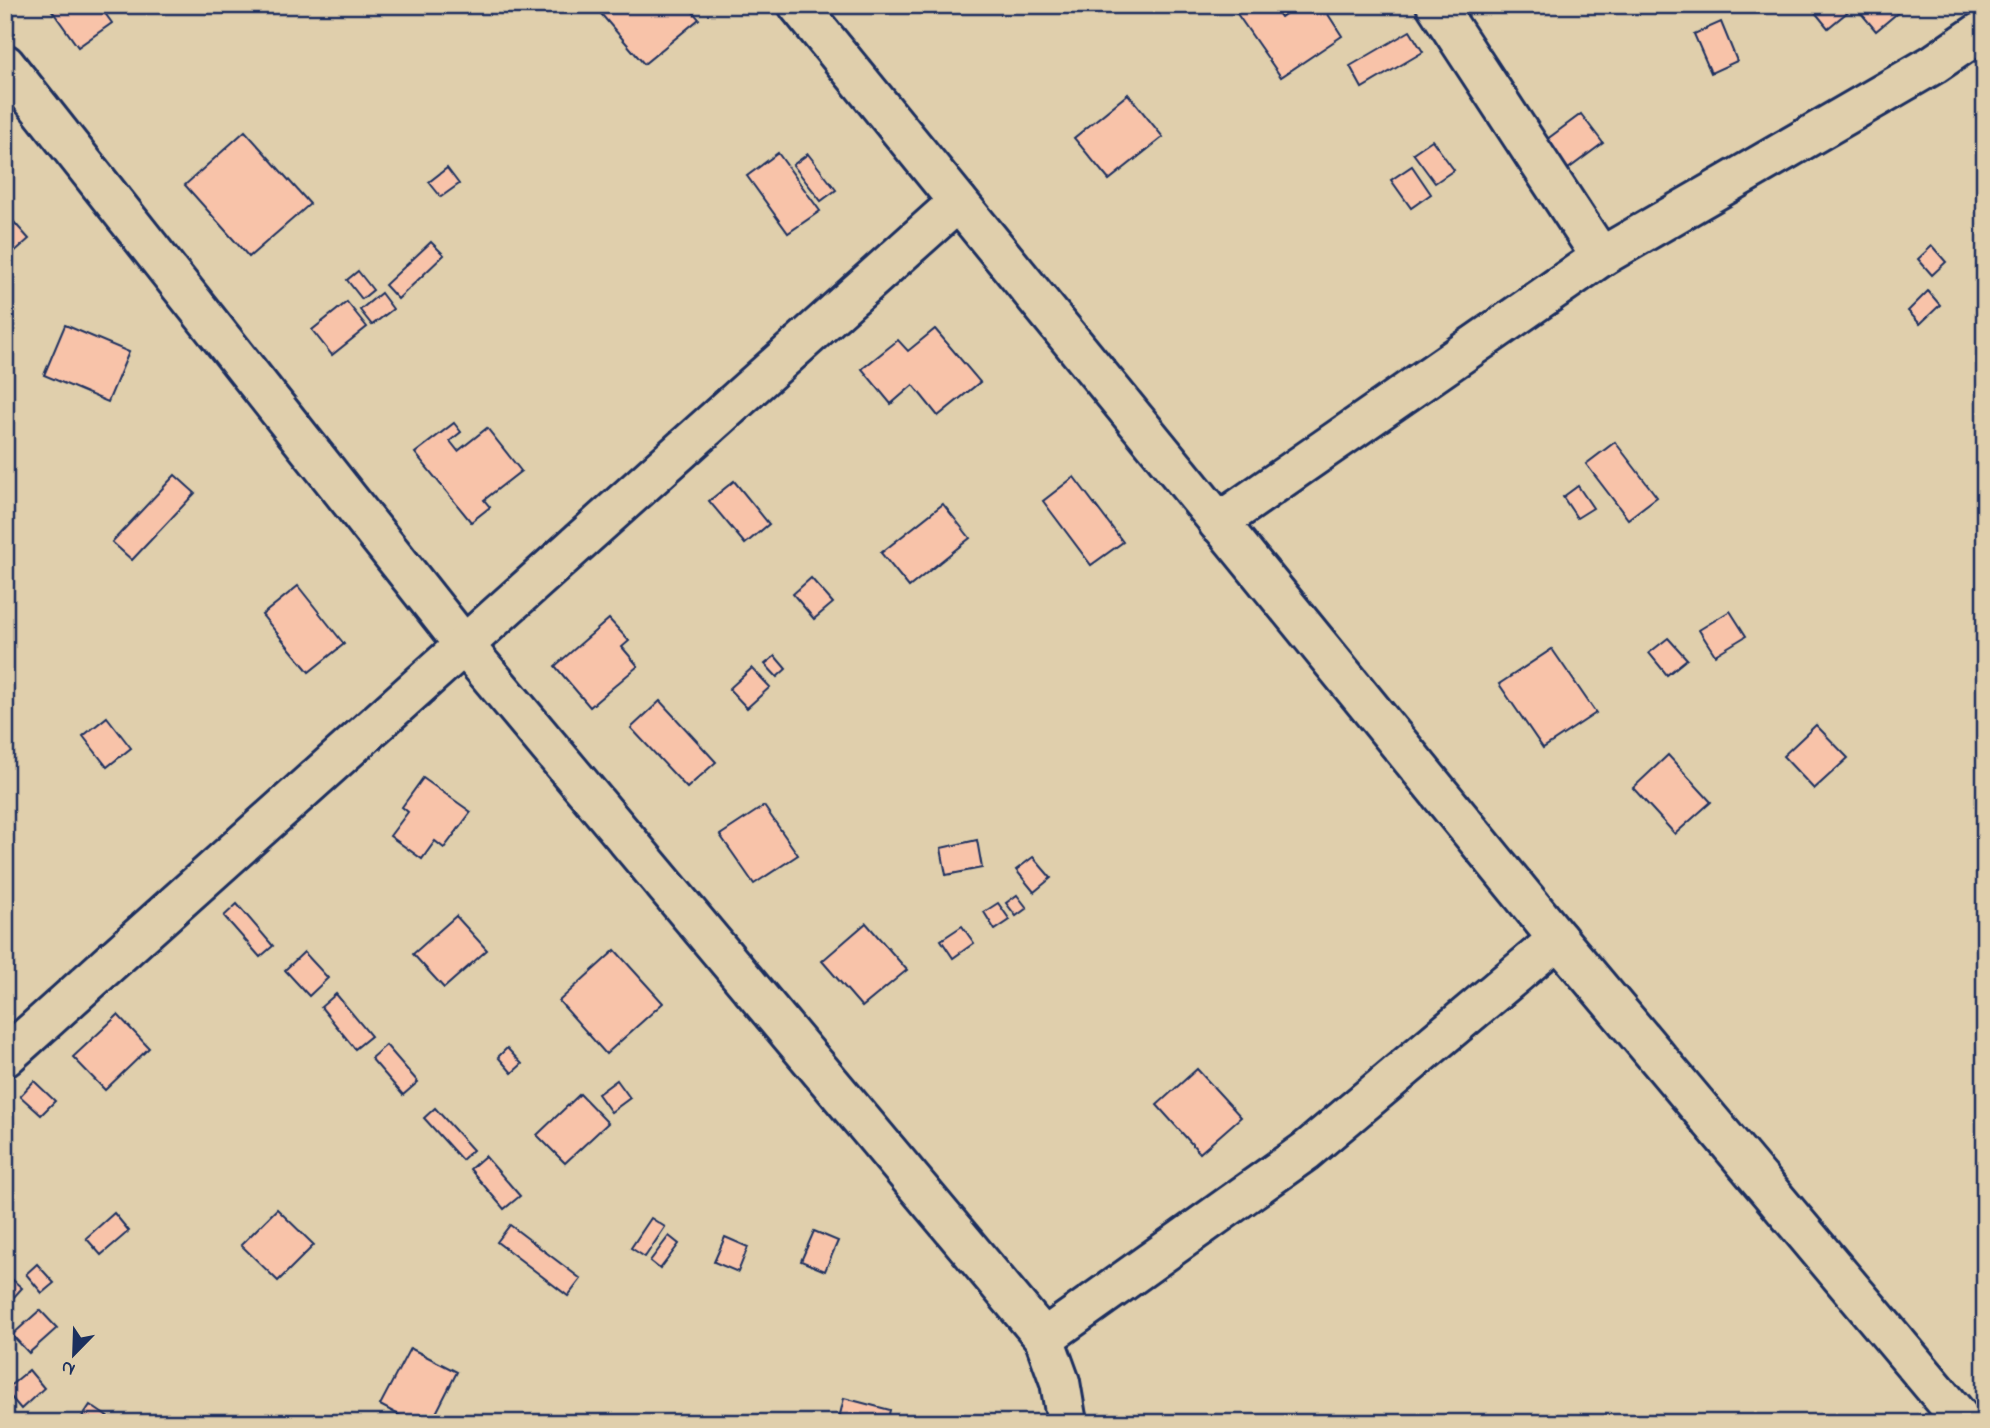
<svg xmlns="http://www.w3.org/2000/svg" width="1990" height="1428" font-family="'Indie Flower',sans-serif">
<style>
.building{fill:#f8c3a9;stroke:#1b2f5e;stroke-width:2}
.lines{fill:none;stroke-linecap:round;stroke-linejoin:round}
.minor-casing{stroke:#1b2f5e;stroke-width:44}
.minor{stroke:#e0cfac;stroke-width:38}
</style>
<rect width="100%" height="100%" fill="#e0cfac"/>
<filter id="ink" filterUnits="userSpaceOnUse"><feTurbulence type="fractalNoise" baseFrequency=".0143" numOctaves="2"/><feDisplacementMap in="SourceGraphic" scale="14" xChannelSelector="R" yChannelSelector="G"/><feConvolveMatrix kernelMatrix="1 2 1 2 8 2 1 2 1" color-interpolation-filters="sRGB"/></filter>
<g filter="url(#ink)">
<g class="building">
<path d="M48,5H99L112,23L78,47Z"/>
<path d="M599,5H687L699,19L644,64L596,8Z"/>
<path d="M1237,5H1273L1281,17L1298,5H1322L1342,36L1281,77L1233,8Z"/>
<path d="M1809,5H1907L1876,31L1855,6L1828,28Z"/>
<path d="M1721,22L1737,61L1711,73L1694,34Z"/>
<path d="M1410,31L1423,52L1362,88L1350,66Z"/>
<path d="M1128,94L1163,137L1109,180L1074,138Z"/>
<path d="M1581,114L1603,143L1564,172L1542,143Z"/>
<path d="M245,131L310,204L249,257L185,185Z"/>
<path d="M1432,140L1454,170L1435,183L1413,153Z"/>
<path d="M778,153L820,211L788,233L747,176Z"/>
<path d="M808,154L836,190L821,201L793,165Z"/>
<path d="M1412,166L1431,194L1411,208L1391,180Z"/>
<path d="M447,168L459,184L441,197L429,182Z"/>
<path d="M5,212L29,239L5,260Z"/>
<path d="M431,242L444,255L398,299L385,285Z"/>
<path d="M1932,246L1946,262L1932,275L1918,259Z"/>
<path d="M358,271L373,290L362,299L347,280Z"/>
<path d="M1928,291L1940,305L1920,324L1908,311Z"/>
<path d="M381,293L393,309L372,325L360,310Z"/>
<path d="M347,302L367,327L332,355L312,330Z"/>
<path d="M65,325L129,352L108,402L44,375Z"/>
<path d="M935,329L980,382L938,416L913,385L891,404L862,369L898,340L908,351Z"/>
<path d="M454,423L461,432L450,441L458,451L487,428L521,471L484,500L490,507L471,522L415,453Z"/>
<path d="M1615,442L1657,497L1628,519L1586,464Z"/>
<path d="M175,475L195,493L132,560L112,542Z"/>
<path d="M1074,477L1123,542L1091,565L1043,501Z"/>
<path d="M734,481L769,524L745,544L709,501Z"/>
<path d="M1578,486L1593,508L1577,518L1563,497Z"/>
<path d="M943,504L970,538L909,587L881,553Z"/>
<path d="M811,578L833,603L814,619L793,594Z"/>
<path d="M298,586L344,644L309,672L262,615Z"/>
<path d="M1730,611L1746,636L1715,655L1699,630Z"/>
<path d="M609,619L629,641L622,647L638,666L590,707L555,666Z"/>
<path d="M1668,638L1687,659L1667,675L1649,653Z"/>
<path d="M1552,649L1596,713L1543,748L1499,684Z"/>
<path d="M775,656L786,669L777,677L765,664Z"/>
<path d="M752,668L770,687L747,708L729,689Z"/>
<path d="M660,701L716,762L687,788L631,728Z"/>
<path d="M107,717L131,748L107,767L83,736Z"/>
<path d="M1816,725L1848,758L1814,789L1783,756Z"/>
<path d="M1668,755L1711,802L1675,834L1633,788Z"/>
<path d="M423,778L471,812L444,848L435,841L422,859L390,836L408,812L402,807Z"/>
<path d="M764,806L798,855L754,884L720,835Z"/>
<path d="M977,840L982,868L946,875L941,848Z"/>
<path d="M1033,857L1051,878L1034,892L1016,870Z"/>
<path d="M1017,895L1027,908L1016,916L1006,903Z"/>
<path d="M998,903L1010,920L995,930L984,912Z"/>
<path d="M237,904L273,946L260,957L224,916Z"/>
<path d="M456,916L487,950L444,988L413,954Z"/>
<path d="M866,923L907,970L862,1007L822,961Z"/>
<path d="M962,926L974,943L953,958L941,940Z"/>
<path d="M615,950L663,1003L606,1054L559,1001Z"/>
<path d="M304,952L328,978L309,996L285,970Z"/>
<path d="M336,994L371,1036L355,1049L321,1007Z"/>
<path d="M118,1015L149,1048L105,1090L73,1057Z"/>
<path d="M386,1045L418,1082L403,1095L371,1058Z"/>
<path d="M507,1048L522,1064L512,1073L498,1057Z"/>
<path d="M1197,1069L1241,1117L1200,1153L1157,1105Z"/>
<path d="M617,1080L630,1098L611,1112L598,1094Z"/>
<path d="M34,1081L55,1101L41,1115L20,1096Z"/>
<path d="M580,1094L608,1123L565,1163L537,1135Z"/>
<path d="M435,1108L473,1150L462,1160L424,1118Z"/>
<path d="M485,1156L520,1196L504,1209L470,1169Z"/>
<path d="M277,1209L314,1245L278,1281L241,1245Z"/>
<path d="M114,1213L129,1231L101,1255L86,1238Z"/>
<path d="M651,1218L665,1227L645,1257L631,1248Z"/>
<path d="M510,1225L581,1279L568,1296L497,1242Z"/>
<path d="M814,1231L838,1241L825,1271L801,1261Z"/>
<path d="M669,1236L679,1244L660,1269L650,1261Z"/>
<path d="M725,1237L748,1247L738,1272L714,1262Z"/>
<path d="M37,1264L54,1283L42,1293L26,1274Z"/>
<path d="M5,1273L22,1288L5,1307Z"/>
<path d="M40,1310L57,1328L29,1353L12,1335Z"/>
<path d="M410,1348L457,1372L431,1423H414L380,1405Z"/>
<path d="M29,1370L44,1388L21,1409L5,1390Z"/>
<path d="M844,1398L890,1410L887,1423H838Z"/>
<path d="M90,1405L112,1420L110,1423H78Z"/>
</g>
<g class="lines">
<defs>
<g id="minor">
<path d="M798,5L1558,939L1964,1423"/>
<path d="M1436,5L1601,257"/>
<path d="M5,64L464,645L1044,1338L1060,1382L1067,1423"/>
<path d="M1218,523L1601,257L1934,64L1985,29"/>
<path d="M5,1057L958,202"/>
<path d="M1044,1338L1306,1151L1558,939"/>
</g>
</defs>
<use href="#minor" class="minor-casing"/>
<use href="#minor" class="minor"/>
</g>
</g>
<rect width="1990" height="1428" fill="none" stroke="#e0cfac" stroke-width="28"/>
<rect x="14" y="14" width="1962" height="1400" fill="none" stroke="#1b2f5e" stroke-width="2.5" filter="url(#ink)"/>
<g transform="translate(74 1354) rotate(203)" stroke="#e0cfac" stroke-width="5" paint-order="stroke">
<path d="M0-5L12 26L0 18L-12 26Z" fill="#1b2f5e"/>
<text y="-10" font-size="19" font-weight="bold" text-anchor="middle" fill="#1b2f5e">N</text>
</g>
</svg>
